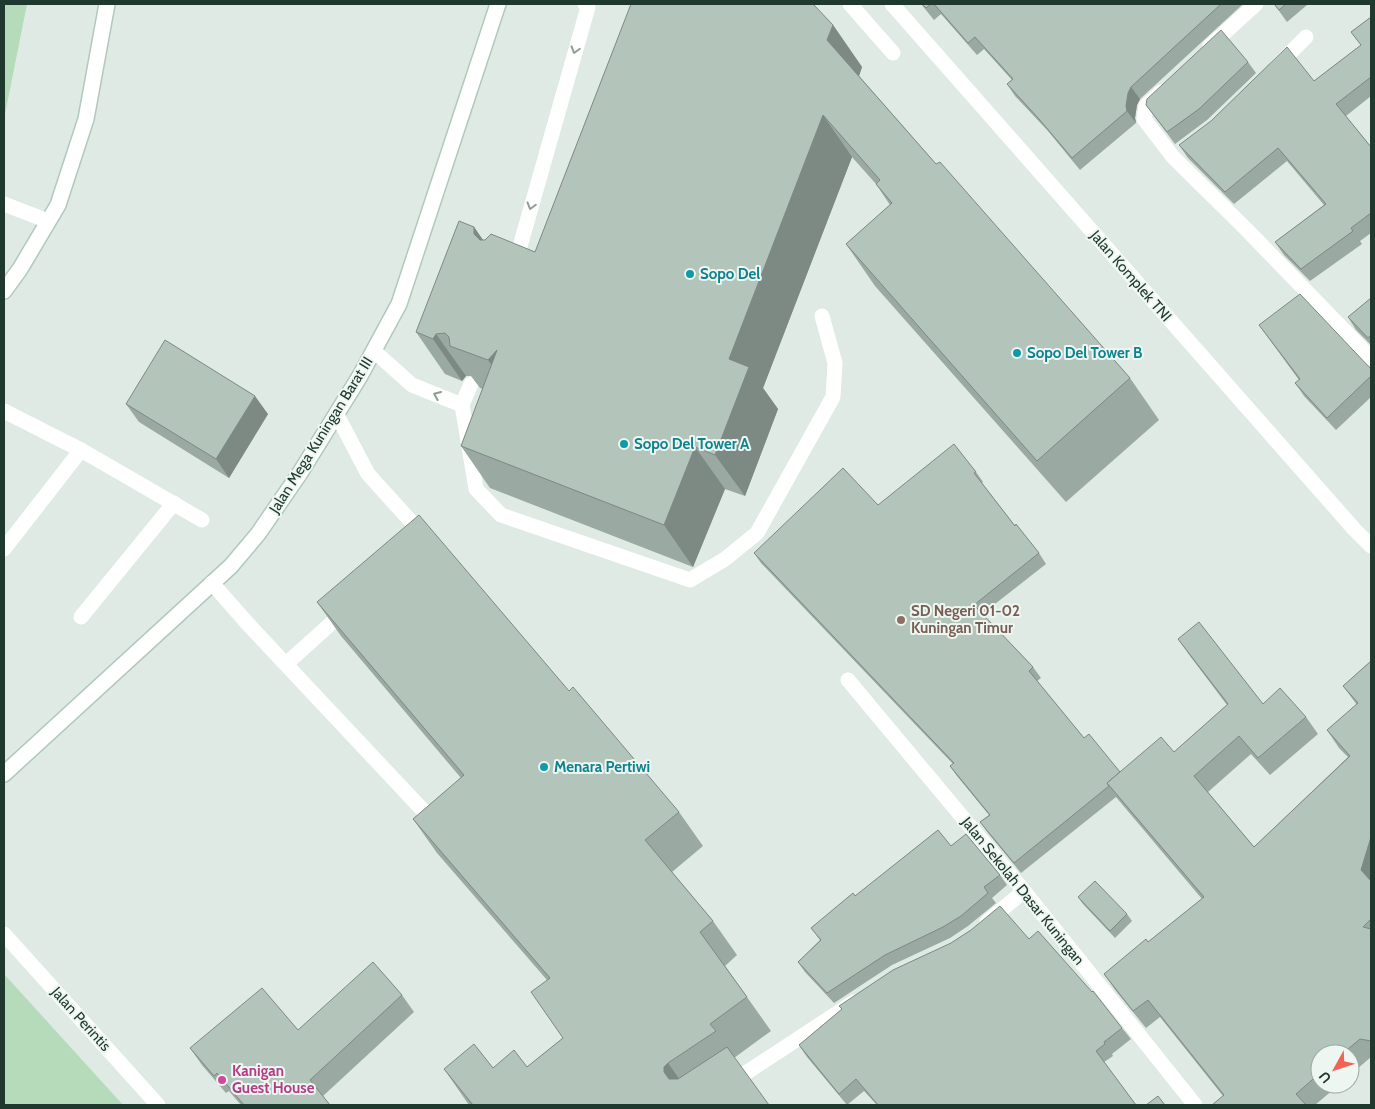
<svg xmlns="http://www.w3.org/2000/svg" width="1375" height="1109" font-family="Cabin,sans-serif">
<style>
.green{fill:#b6dbbb}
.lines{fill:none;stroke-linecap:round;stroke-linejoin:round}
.secondary-casing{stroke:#b1c9bd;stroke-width:18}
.lane{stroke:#fff;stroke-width:15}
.street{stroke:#fff;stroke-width:15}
.secondary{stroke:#fff;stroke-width:15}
.wall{fill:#9aa9a1}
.shaded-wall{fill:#7d8983}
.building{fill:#b3c4bb;stroke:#7d8983}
.oneway{stroke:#909c96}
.culture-dot{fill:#0f9aa8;stroke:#eef6f1;stroke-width:2}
.education-dot{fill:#8d6e63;stroke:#eef6f1;stroke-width:2}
.hotel-dot{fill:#d1479c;stroke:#eef6f1;stroke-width:2}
.labels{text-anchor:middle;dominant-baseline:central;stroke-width:4;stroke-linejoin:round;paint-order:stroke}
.culture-label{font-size:15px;font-weight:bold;fill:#0d838f;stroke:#eef6f1;text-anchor:start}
.street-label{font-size:15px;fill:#20392e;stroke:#eef6f1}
.education-label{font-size:15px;font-weight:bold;fill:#785e54;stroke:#eef6f1;text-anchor:start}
.hotel-label{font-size:15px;font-weight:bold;fill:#b23c85;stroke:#eef6f1;text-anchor:start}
</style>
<rect width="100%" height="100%" fill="#deeae3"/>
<g class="green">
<path d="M4,4H27L4,119Z"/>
<path d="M4,974L123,1105H4Z"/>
</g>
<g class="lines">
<defs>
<g id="secondary">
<path d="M4,291L20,269L58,205L86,119L107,4"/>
<path d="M4,774L231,566L258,534L300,473L360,376L399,304L498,4"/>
</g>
</defs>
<use href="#secondary" class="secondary-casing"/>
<g class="lane">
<path d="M850,4L893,53"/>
<path d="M4,204L48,221"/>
<path d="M515,264L588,7L585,4"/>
<path d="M374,351L412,385L462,405"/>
<path d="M471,384L462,405L476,489L501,515L690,580L725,559L757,533L833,397L835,363L822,316"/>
<path d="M4,411L81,450L202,520"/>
<path d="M337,415L368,474L425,537"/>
<path d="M4,549L81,450"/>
<path d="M212,583L247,623L433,821"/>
<path d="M81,617L174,503"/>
<path d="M286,664L347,609"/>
</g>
<g class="street">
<path d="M892,4L1354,529L1371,546"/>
<path d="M1210,46L1256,4"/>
<path d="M1277,66L1306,37"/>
<path d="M1161,92L1146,106L1144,119L1173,157L1246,229L1371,358"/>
<path d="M848,680L1024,891L1195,1105"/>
<path d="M987,922L1024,891"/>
<path d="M4,934L158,1105"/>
<path d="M697,1105L854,1002"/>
</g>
<use href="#secondary" class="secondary"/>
</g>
<g class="wall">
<path d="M921,4H1243L1140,99L1137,105L1135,118L1136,123L1080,170L1048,131L1015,96L1007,84L1012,80L984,49L977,55L941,14L934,20Z"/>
<path d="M1274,4H1306L1307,5L1287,22Z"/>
<path d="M1371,17V96L1346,116L1371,147V233L1360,241L1362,244L1310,281L1284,255L1275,242L1324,205L1287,161L1234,204L1188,158L1179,145L1314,81L1361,45L1351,32Z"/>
<path d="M833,25L862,67L859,76L936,164L1130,378L1159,420L1066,502L875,286L846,244L890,205L876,184L852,157L763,388L778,409L745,496L725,489L693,567L490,488L461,446L483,389L480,388L471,376H466L462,381L445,374L416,332L474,227L483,240L535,252Z"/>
<path d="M1248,62L1256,73L1207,120L1175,144L1146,105Z"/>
<path d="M1371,298V345L1356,330L1348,317Z"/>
<path d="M1259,325L1371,369V397L1336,430L1304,396L1295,383L1299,380Z"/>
<path d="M126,404L268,414L229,478L139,422Z"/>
<path d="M976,472L983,482L982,483L1015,526L1039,553L1046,564L982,614L1033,667L1041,678L1037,681L1084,738L1120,772L1174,752L1227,705L1190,656L1178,639L1263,704L1306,717L1318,734L1270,775L1251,754L1208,792L1254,847L1348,757L1339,748L1327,730L1357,705L1343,686L1371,661V1057L1350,1075V1054H1320V1084H1340L1315,1105H1212L1223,1096L1160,1017L1146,1028L1116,991L1104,974L1148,942L1202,899L1116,797L1021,873L988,833L980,822L989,815L957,776L950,766L953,764L761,563L754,553L878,505Z"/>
<path d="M317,602L569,691L679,812L703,846L672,872L713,921L737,955L725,966L771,1031L734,1058L769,1105H469L444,1069L527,1067L563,1038L547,980L437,853L413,819L461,778L341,636Z"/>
<path d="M1000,875L1007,885L992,898L996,903L968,926L950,938L892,965L834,1003L805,972L798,962L820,940L811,928L855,896Z"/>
<path d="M1078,897L1127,914L1132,921L1115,938L1083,904Z"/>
<path d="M1029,939L1122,1028L1131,1039L1112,1054L1113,1056L1104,1062L1136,1105H877L864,1091L847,1105L807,1057L799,1045L842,1009L839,1006Z"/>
<path d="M402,995L414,1012L323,1096L330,1105H241L229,1091L226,1093L202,1065L190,1048L298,1030Z"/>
</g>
<g class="shaded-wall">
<path d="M833,25L862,67L857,82L827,40Z"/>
<path d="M1131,87L1140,99L1137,105L1135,118L1136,123L1127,111L1126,106L1128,93Z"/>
<path d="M823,115L852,157L763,388L778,409L745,496L715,455L729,359Z"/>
<path d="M474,227L503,269L474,234Z"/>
<path d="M436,334L466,376L462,381L433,339Z"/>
<path d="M497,350L518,402L488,360Z"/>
<path d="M255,396L268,414L229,478L216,459Z"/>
<path d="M695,447L725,489L693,567L664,525Z"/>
<path d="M1371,837V885L1361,870Z"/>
<path d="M668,1063L692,1097L688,1105L664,1072V1067Z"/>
</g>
<g class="building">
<path d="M631,4H813L833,25L827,40L936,164L940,162L1130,378L1037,461L846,244L892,203L876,184L880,180L823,115L729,359L749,367L715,455L695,447L664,525L461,446L497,350L488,360L450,346L449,337L445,333L436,334L433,339L416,332L459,221L474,227V234L480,240H485L491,234L535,252Z"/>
<path d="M922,4H931L926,8Z"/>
<path d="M934,4H1221L1131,87L1128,93L1126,106L1127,111L1072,158L1039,119L1007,84L1013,79L975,37L968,43Z"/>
<path d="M1274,4H1286L1279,10Z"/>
<path d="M1371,17V77L1336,104L1371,147V213L1351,228L1353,231L1301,269L1275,242L1326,204L1278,148L1225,192L1179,145L1211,121L1287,47L1314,81L1361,45L1351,32Z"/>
<path d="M1221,30L1248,62L1199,109L1167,132L1146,105L1147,99Z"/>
<path d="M1300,294L1371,369V376L1327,418L1295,383L1300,379L1259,325Z"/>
<path d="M1371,298V335L1368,338L1348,317Z"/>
<path d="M165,340L255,396L216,459L126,404Z"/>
<path d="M954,444L976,472L974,473L1015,526L1016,524L1039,553L974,605L1033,667L1029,671L1084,738L1089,734L1120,772L1107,783L1109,786L1014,863L980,822L990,815L950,766L954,763L754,553L843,468L878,505Z"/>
<path d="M419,515L569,691L573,687L679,812L645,840L713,921L700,932L747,997L710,1024L716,1031L668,1063L664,1067V1072L669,1079H678L727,1047L769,1105H473L444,1069L474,1044L493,1068L514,1050L527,1067L563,1038L531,992L550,978L413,819L464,775L317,602Z"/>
<path d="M1199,622L1263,704L1280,688L1306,717L1258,758L1239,736L1194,776L1254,847L1350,756L1327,730L1358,703L1343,686L1371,661V837L1361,870L1371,881V919L1363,927L1371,929V1041L1360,1039L1342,1054H1320V1073L1296,1094L1306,1105H1212L1224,1095L1148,1000L1133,1011L1104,974L1146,939L1148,942L1204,897L1107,783L1161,737L1174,752L1228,704L1178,639Z"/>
<path d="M938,830L951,846L966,834L1000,875L984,887L988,893L961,916L943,927L885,955L827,993L798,962L821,940L811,928L853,893L855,896Z"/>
<path d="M1095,881L1127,914L1110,931L1078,897Z"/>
<path d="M1000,906L1029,939L1038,931L1092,992L1093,991L1122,1028L1104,1042L1105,1044L1096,1051L1136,1105H878L856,1079L839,1094L799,1045L842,1009L839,1006L893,970L951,943L971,930Z"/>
<path d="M373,962L402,995L310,1080L330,1105H244L217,1073L214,1076L190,1048L262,988L298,1030Z"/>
<path d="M1158,1096L1165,1105H1146Z"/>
</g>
<defs><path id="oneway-chevron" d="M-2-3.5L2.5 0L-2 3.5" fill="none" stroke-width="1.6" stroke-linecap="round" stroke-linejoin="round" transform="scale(1.25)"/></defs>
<g class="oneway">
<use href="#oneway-chevron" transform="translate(575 50) rotate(106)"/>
<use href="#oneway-chevron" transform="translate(531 206) rotate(106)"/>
<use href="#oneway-chevron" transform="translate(437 395) rotate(-157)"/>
</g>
<g class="culture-dot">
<circle cx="690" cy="274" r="5"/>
<circle cx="1017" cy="353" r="5"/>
<circle cx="624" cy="444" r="5"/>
<circle cx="544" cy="767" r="5"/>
</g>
<circle class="education-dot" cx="901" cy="620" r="5"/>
<circle class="hotel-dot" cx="222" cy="1080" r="5"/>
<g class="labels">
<g class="culture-label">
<text x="700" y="274">Sopo Del</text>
<text x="1027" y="353">Sopo Del Tower B</text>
<text x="634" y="444">Sopo Del Tower A</text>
<text x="554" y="767">Menara Pertiwi</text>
</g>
<g class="street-label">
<text transform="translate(1131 276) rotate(49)">Jalan Komplek TNI</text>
<text transform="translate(321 435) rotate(-58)">Jalan Mega Kuningan Barat III</text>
<text transform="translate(1023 891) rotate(51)">Jalan Sekolah Dasar Kuningan</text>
<text transform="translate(81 1019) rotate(48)">Jalan Perintis</text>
</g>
<g class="education-label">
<text x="911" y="611">SD Negeri 01-02<tspan x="911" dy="17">Kuningan Timur</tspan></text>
</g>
<g class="hotel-label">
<text x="232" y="1071">Kanigan<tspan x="232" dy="17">Guest House</tspan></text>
</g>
</g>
<rect width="1375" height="1109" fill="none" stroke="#20392e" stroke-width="10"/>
<g transform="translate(1335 1069) rotate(230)"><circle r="24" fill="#eef6f1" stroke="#9caaa3"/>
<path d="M0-4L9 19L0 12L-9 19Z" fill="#f16354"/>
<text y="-8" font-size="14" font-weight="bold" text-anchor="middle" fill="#20392e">U</text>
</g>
</svg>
